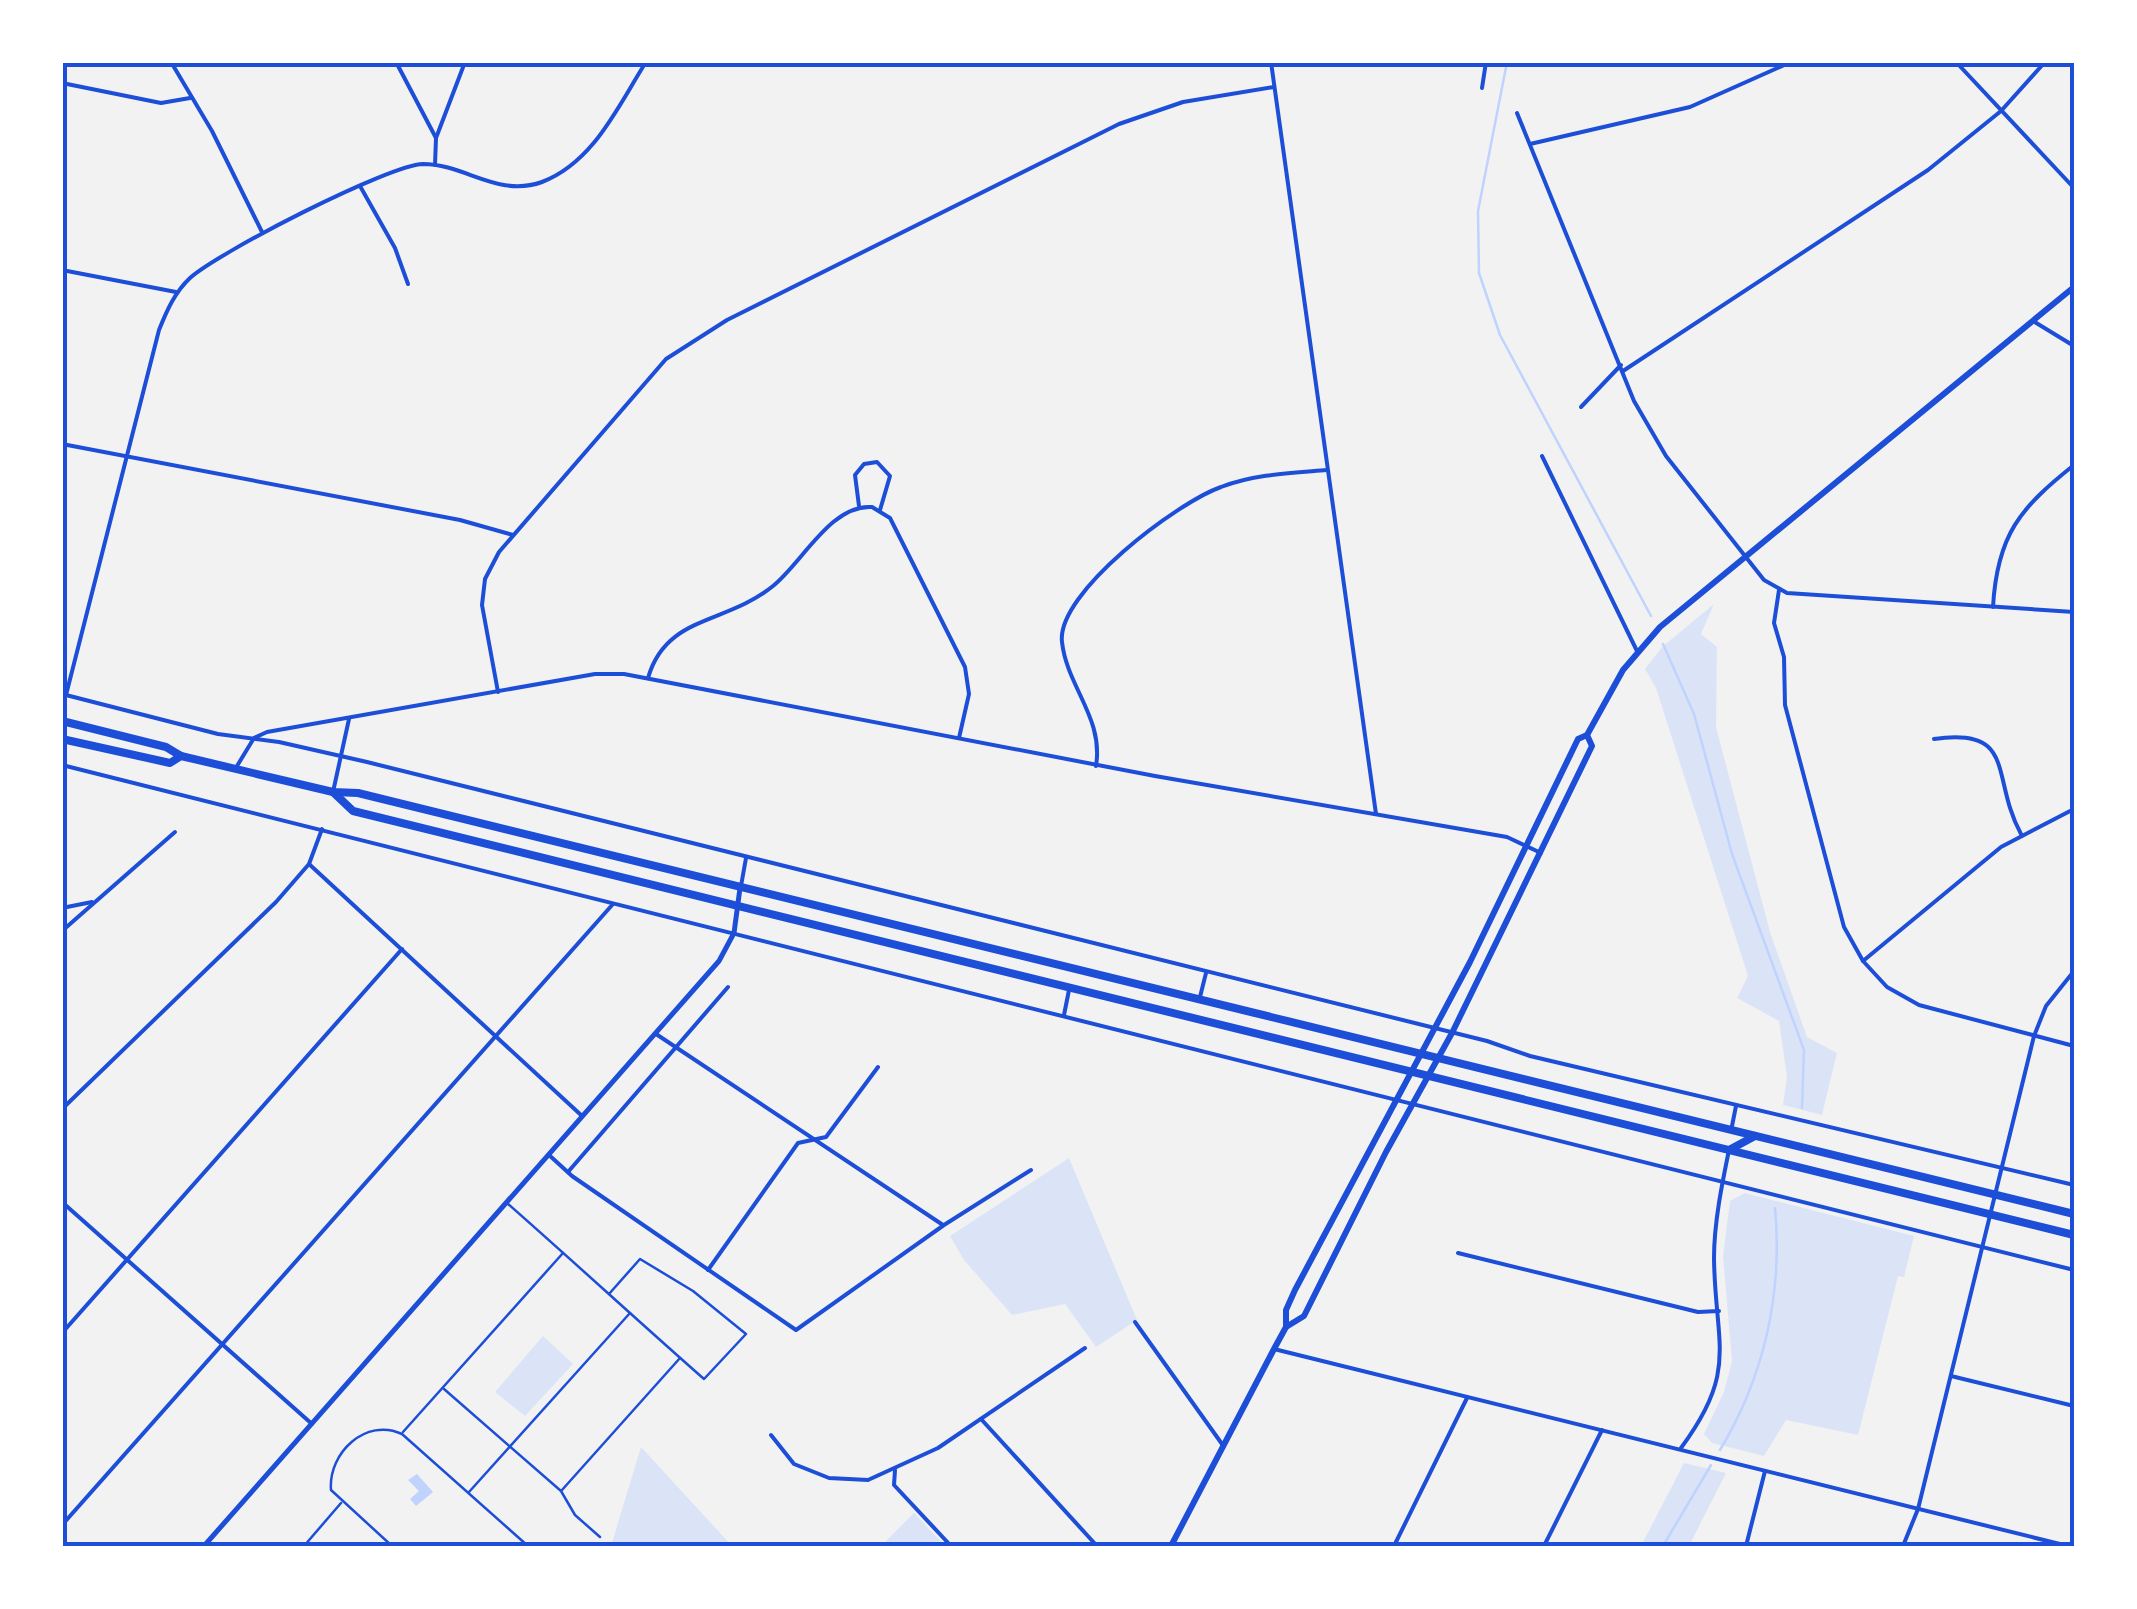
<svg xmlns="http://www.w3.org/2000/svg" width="2137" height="1609" font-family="Montserrat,sans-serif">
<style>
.green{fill:#dbe4f7}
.water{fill:#bfd3fe}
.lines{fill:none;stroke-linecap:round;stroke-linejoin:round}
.stream{stroke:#bfd3fe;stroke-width:2.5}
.service{stroke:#1d4ed8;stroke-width:2.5}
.minor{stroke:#1d4ed8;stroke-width:4}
.tertiary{stroke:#1d4ed8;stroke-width:5}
.secondary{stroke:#1d4ed8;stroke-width:6}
.trunk{stroke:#1d4ed8;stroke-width:8}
.neatline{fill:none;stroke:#1d4ed8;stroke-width:4}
</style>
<rect width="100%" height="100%" fill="#f2f2f2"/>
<g class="green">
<path d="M1714,604L1701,634L1717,647L1716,727L1770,932L1807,1037L1837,1053L1822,1115L1783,1105L1787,1077L1779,1021L1737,998L1748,976L1656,688L1645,669L1662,647Z"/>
<path d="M1069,1158L1137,1320L1096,1347L1065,1304L1012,1315L964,1260L950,1236Z"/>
<path d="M1745,1193L1914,1236L1904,1277L1898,1276L1858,1435L1786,1420L1764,1456L1712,1443L1704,1434L1724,1392L1732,1361L1723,1256L1730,1201Z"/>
<path d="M543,1336L573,1364L525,1416L495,1392Z"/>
<path d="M641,1447L732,1546H611Z"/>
<path d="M1684,1463L1726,1473L1689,1546H1641Z"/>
<path d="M914,1513L945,1546H881Z"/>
</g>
<path class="water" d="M417,1474L433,1492L416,1506L410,1499L419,1491L408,1480Z"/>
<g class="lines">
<g class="stream">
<path d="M1507,62L1478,211L1479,273L1500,335L1651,616"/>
<path d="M1663,644L1694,714L1732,854L1804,1050L1802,1108"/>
<path d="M1720,1450C1764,1377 1783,1293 1775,1208"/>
<path d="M1663,1546L1711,1465"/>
</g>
<g class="service">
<path d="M507,1203C573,1261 638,1321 704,1379L746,1334L693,1291L640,1259L609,1294"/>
<path d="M444,1389L561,1491L575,1515L600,1537"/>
<path d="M403,1432L563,1253"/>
<path d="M562,1490L680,1358"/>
<path d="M469,1492L630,1313"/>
<path d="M304,1546L341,1503"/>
<path d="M392,1546L331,1490C328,1453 366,1417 402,1434L528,1546"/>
</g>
<g class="minor">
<path d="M171,62L212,131L262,232"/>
<path d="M396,62L436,138L435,165"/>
<path d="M1271,62L1376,814"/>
<path d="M1956,62L2074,188"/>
<path d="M62,83L161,103L190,98"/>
<path d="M1482,88L1486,62"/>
<path d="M1517,113L1634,401L1666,456L1764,580L1787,593L2074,612"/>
<path d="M436,138L465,62"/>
<path d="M1530,144L1690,107L1791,62"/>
<path d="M360,186L395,248L408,284"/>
<path d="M62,270L176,292"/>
<path d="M2033,321L2074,346"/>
<path d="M1623,371L1928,170L2001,111L2045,62"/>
<path d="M1581,407L1621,365"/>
<path d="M62,444L460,520L513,535"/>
<path d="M1542,456L1637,651"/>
<path d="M859,506L855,475L864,464L877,462L890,476L880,510"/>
<path d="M1779,590L1774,623L1784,657L1785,705L1844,927L1863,961L1887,987L1919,1005L2074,1046"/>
<path d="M1993,607C1997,535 2020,508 2074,465"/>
<path d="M648,678C666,615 725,625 773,586C802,563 831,504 872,507L890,518L965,667L969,694L959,738"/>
<path d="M498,692L482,605L485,579L499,552L666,359L727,320L1119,124L1183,102L1274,87"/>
<path d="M62,694L218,734L279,742L367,762L1487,1041L1530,1056L2074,1185"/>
<path d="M66,695L159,330C167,310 175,292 190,278C219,252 388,165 423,164C465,164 498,198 542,182C594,162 618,106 646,62"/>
<path d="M1934,739C2018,727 1990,778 2021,834"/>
<path d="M62,765L2074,1270"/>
<path d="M237,766L254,738L267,732L595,674H624L1155,776L1507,837L1541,853"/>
<path d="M1096,766C1104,718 1067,687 1062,642C1056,593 1178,502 1221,487C1255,474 1291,473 1327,470"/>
<path d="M333,792L349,719"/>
<path d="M309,864L581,1115"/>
<path d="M741,886L746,858"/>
<path d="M62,908L92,902"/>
<path d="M62,931L175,832"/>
<path d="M1863,961L2001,847L2074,809"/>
<path d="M1200,997L1206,973"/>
<path d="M1064,1015L1069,990"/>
<path d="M656,1034L943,1225"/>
<path d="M62,1109L276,902L309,864L322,829"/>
<path d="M1731,1131L1736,1106"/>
<path d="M549,1155L572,1176L796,1330L944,1225L1031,1170"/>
<path d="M568,1172L728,987"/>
<path d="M62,1202L312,1424"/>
<path d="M1458,1253L1698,1312L1719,1311"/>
<path d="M708,1270L798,1143L826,1137L878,1067"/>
<path d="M1135,1322L1222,1444"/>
<path d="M62,1333L402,949"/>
<path d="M1274,1349L2068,1546"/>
<path d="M1951,1376L2074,1406"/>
<path d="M981,1419L1097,1546"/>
<path d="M771,1435L794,1464L829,1478L868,1480L938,1448L1085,1348"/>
<path d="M1681,1448C1739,1370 1715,1345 1714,1258C1714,1223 1722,1184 1729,1150"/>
<path d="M895,1470L894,1485L951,1546"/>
<path d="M62,1525L613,904"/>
<path d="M1394,1546L1467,1398"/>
<path d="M1544,1546L1602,1430"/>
<path d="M1746,1546L1765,1471"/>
<path d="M1903,1546L1918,1509L2034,1036L2046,1006L2074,971"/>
</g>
<path class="tertiary" d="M204,1546L719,961L734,933L740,888"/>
<g class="secondary">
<path d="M1286,1327V1310L1295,1290L1470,962L1578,739L1587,735L1623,670L1660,627L2074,287"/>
<path d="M1171,1546L1274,1349L1286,1327L1304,1316L1386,1152L1452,1033L1592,746L1587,735"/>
</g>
<g class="trunk">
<path d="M62,721L166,747L181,756L333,792L358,793L2074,1214"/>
<path d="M62,739L170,763L181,756"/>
<path d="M333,792L353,811L2074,1235"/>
<path d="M1729,1150L1755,1136"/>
</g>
</g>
<rect width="2137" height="1609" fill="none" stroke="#ffffff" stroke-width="130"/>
<rect x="65" y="65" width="2007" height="1479" class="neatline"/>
</svg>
